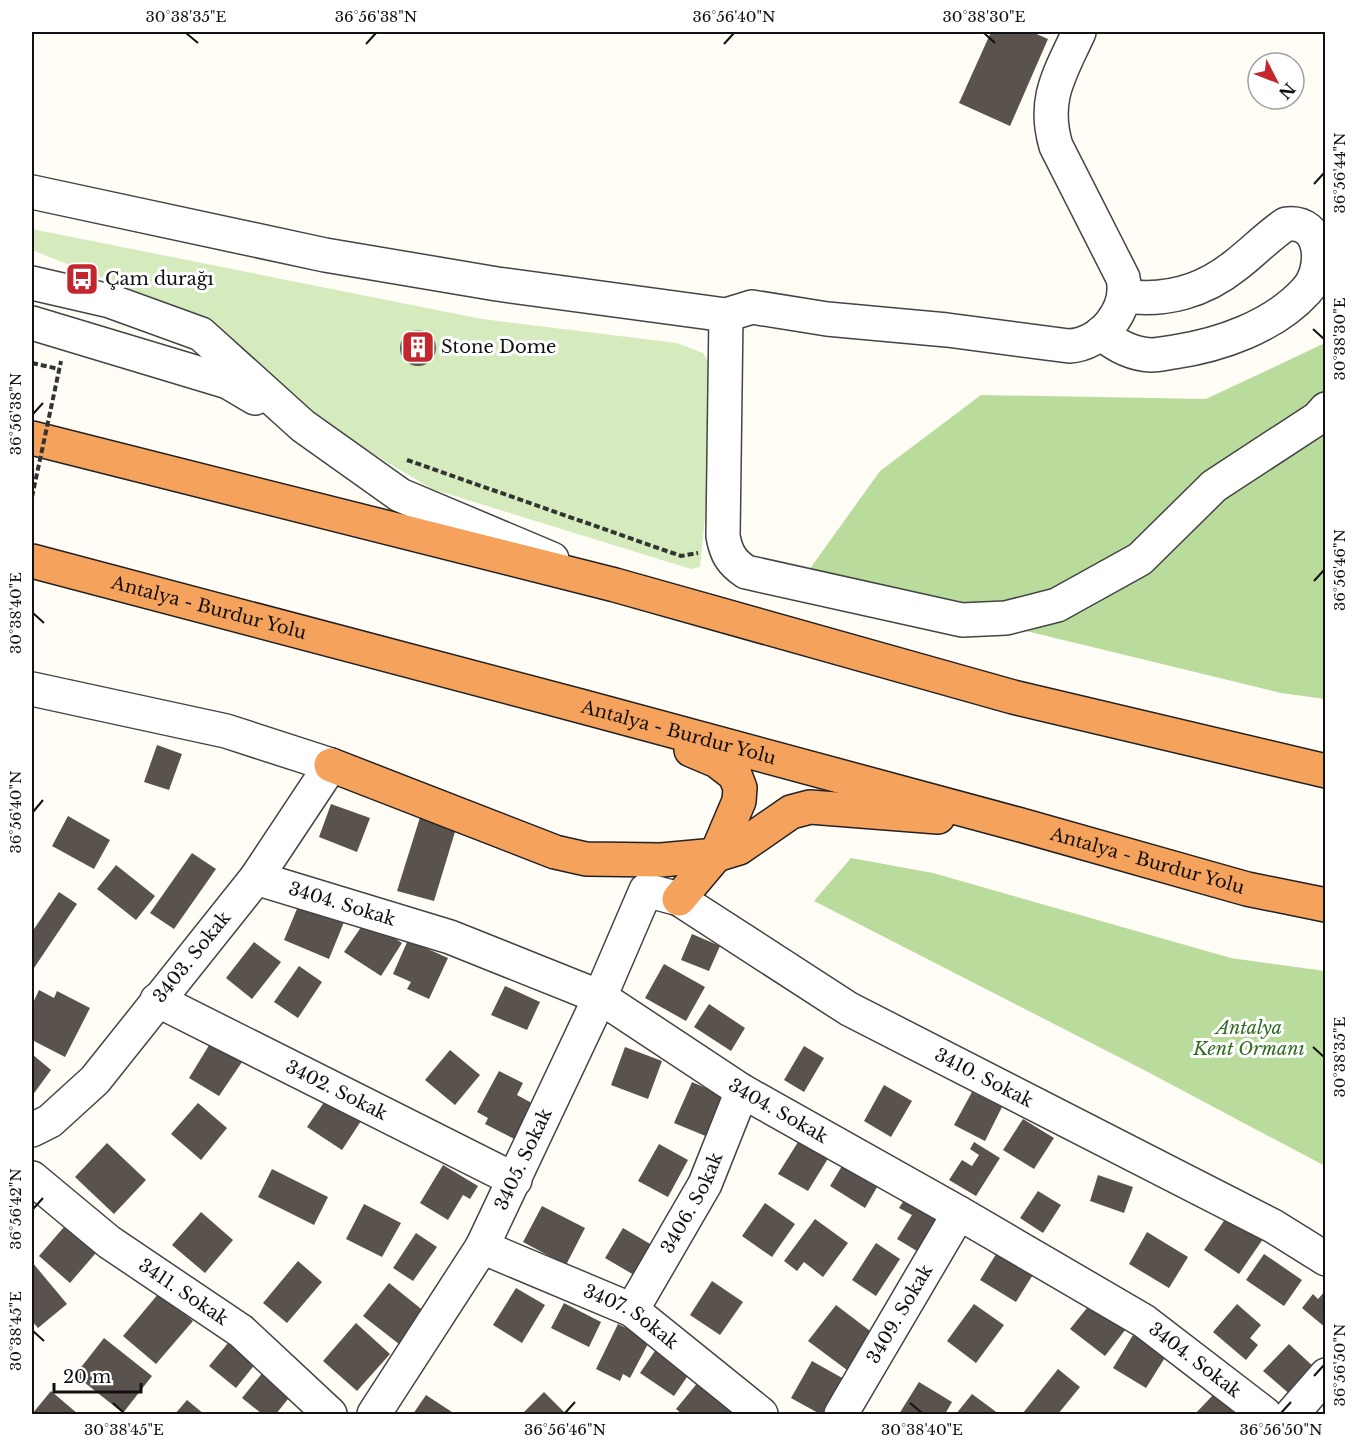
<svg xmlns="http://www.w3.org/2000/svg" width="1357" height="1446" font-family="'Libre Baskerville',serif">
<style>
.green{fill:#d5ebbd}
.forest{fill:#b9dc9c}
.building{fill:#5a524d}
.lines{fill:none;stroke-linecap:round;stroke-linejoin:round}
.minor-casing{stroke:#444;stroke-width:36}
.highway-casing{stroke:#222;stroke-width:36}
.path{stroke:#333;stroke-width:4;stroke-dasharray:6 3;stroke-linecap:butt}
.minor{stroke:#fff;stroke-width:33}
.highway{stroke:#f5a25d;stroke-width:33}
.path-bridge{stroke:#333;stroke-width:4;stroke-dasharray:6 3;stroke-linecap:butt}
.ticks{fill:none;stroke:#111;stroke-width:2}
.labels{text-anchor:middle;dominant-baseline:central;stroke-width:6;stroke-linejoin:round;paint-order:stroke}
.poi-label{font-size:18px;fill:#111;stroke:#fff;text-anchor:start}
.street-label{font-size:18px;fill:#111;stroke:#fff}
.park-label{font-size:18px;font-style:italic;fill:#2f6b1f;stroke:#fff}
.neatline{fill:none;stroke:#111;stroke-width:2}
.ticks-label{font-size:15px;text-anchor:middle;fill:#111}
</style>
<rect width="100%" height="100%" fill="#fffdf5"/>
<path class="green" d="M32,229L482,319L677,343L703,353L712,367L711,458L700,567L691,569L432,489L380,458L300,406L269,371L220,332L182,310L32,250Z"/>
<g class="forest">
<path d="M1325,343V699L1281,693L804,577L880,471L981,395L1206,399Z"/>
<path d="M851,858L933,873L1231,958L1325,971V1166L1144,1070L814,901Z"/>
</g>
<g class="building">
<path d="M991,32H1032L1048,39L1010,126L959,103Z"/>
<circle cx="418" cy="348" r="18"/>
<path d="M157,745L182,754L169,790L144,782Z"/>
<path d="M331,804L370,818L357,852L319,837Z"/>
<path d="M422,811L458,822L434,901L397,891Z"/>
<path d="M68,816L110,840L94,869L52,846Z"/>
<path d="M192,853L216,869L174,929L150,913Z"/>
<path d="M116,865L155,896L136,920L97,889Z"/>
<path d="M59,892L77,904L32,971V932Z"/>
<path d="M299,904L344,922L329,959L284,940Z"/>
<path d="M366,920L402,943L381,976L344,952Z"/>
<path d="M692,934L720,946L709,971L681,960Z"/>
<path d="M408,940L448,958L429,999L407,989L411,982L393,974Z"/>
<path d="M254,942L281,962L252,999L226,978Z"/>
<path d="M664,964L705,987L686,1021L645,998Z"/>
<path d="M299,966L322,982L298,1018L274,1002Z"/>
<path d="M505,986L540,1002L527,1030L491,1015Z"/>
<path d="M39,990L54,998L57,991L90,1008L65,1057L32,1040V1005Z"/>
<path d="M709,1004L745,1028L731,1051L694,1027Z"/>
<path d="M211,1042L242,1062L219,1096L189,1078Z"/>
<path d="M804,1046L824,1058L804,1092L784,1080Z"/>
<path d="M625,1047L662,1061L648,1099L611,1085Z"/>
<path d="M450,1050L480,1075L455,1105L425,1080Z"/>
<path d="M32,1054L51,1070L32,1096Z"/>
<path d="M499,1071L523,1083L517,1095L541,1108L522,1143L485,1124L488,1118L477,1112Z"/>
<path d="M692,1082L726,1097L708,1137L674,1123Z"/>
<path d="M884,1085L912,1101L891,1137L864,1121Z"/>
<path d="M972,1092L1002,1107L985,1141L954,1125Z"/>
<path d="M329,1095L363,1118L342,1150L307,1127Z"/>
<path d="M198,1103L227,1128L201,1160L171,1134Z"/>
<path d="M1023,1119L1054,1138L1034,1169L1003,1150Z"/>
<path d="M803,1134L832,1152L808,1191L778,1174Z"/>
<path d="M974,1142L1000,1158L976,1196L949,1180L962,1160L972,1166L979,1155L970,1149Z"/>
<path d="M107,1143L146,1180L114,1214L75,1177Z"/>
<path d="M659,1144L688,1160L668,1197L638,1181Z"/>
<path d="M845,1161L880,1182L865,1208L830,1186Z"/>
<path d="M443,1165L478,1186L470,1199L463,1195L448,1220L420,1203Z"/>
<path d="M272,1169L328,1197L314,1225L258,1197Z"/>
<path d="M1098,1175L1133,1187L1124,1213L1090,1201Z"/>
<path d="M1038,1191L1061,1205L1043,1233L1020,1218Z"/>
<path d="M908,1194L945,1217L922,1254L897,1239L912,1215L899,1208Z"/>
<path d="M765,1203L795,1224L772,1257L742,1236Z"/>
<path d="M364,1204L401,1223L382,1257L346,1239Z"/>
<path d="M542,1206L585,1228L566,1265L523,1242Z"/>
<path d="M201,1212L233,1240L205,1273L172,1245Z"/>
<path d="M1228,1215L1263,1239L1239,1274L1204,1250Z"/>
<path d="M815,1219L848,1243L823,1277L804,1262L797,1271L784,1261Z"/>
<path d="M70,1220L101,1247L70,1283L39,1256Z"/>
<path d="M623,1228L652,1245L634,1275L605,1258Z"/>
<path d="M1147,1232L1188,1257L1169,1288L1129,1264Z"/>
<path d="M416,1233L437,1247L413,1281L393,1268Z"/>
<path d="M876,1243L900,1259L876,1296L852,1280Z"/>
<path d="M998,1251L1034,1273L1016,1302L980,1280Z"/>
<path d="M1264,1254L1302,1280L1284,1306L1246,1280Z"/>
<path d="M298,1261L322,1282L287,1323L263,1303Z"/>
<path d="M32,1262L67,1304L38,1328L32,1321Z"/>
<path d="M712,1281L743,1302L720,1335L690,1315Z"/>
<path d="M389,1283L425,1312L399,1344L363,1316Z"/>
<path d="M516,1288L545,1305L522,1343L493,1325Z"/>
<path d="M1326,1290V1328L1302,1308L1313,1294L1318,1299Z"/>
<path d="M159,1293L193,1321L156,1364L123,1336Z"/>
<path d="M1095,1298L1129,1325L1105,1356L1070,1329Z"/>
<path d="M564,1303L601,1322L589,1347L551,1328Z"/>
<path d="M974,1304L1004,1325L976,1363L947,1341Z"/>
<path d="M1237,1304L1261,1325L1250,1338L1258,1345L1246,1360L1213,1332Z"/>
<path d="M836,1305L878,1337L851,1373L808,1341Z"/>
<path d="M356,1323L390,1354L357,1391L323,1361Z"/>
<path d="M618,1324L650,1340L630,1378L623,1374L620,1381L596,1369Z"/>
<path d="M238,1331L264,1353L236,1388L209,1366Z"/>
<path d="M1133,1335L1166,1356L1146,1388L1113,1368Z"/>
<path d="M104,1338L152,1376L123,1413L75,1375Z"/>
<path d="M1289,1344L1316,1369L1292,1396L1263,1371Z"/>
<path d="M659,1345L693,1368L674,1396L640,1373Z"/>
<path d="M812,1361L844,1379L824,1414H820L791,1398Z"/>
<path d="M268,1366L296,1389L276,1414H262L242,1398Z"/>
<path d="M1058,1369L1080,1387L1058,1414H1025L1023,1413Z"/>
<path d="M704,1375L736,1414H682L676,1409Z"/>
<path d="M919,1382L952,1402L945,1414H899Z"/>
<path d="M51,1391L78,1414H32Z"/>
<path d="M544,1392L566,1414H522Z"/>
<path d="M972,1394L999,1414H956Z"/>
<path d="M1214,1394L1235,1414H1195Z"/>
<path d="M426,1395L455,1414H413Z"/>
<path d="M187,1400L204,1414H175Z"/>
</g>
<g class="lines">
<defs>
<g id="minor">
<path d="M32,192L325,255L497,284L726,315L752,307L827,319L947,330L1069,346C1101,344 1130,311 1123,278L1056,146C1042,99 1060,74 1079,32"/>
<path d="M32,283L110,301L201,334L303,426L400,495L552,559"/>
<path d="M726,315L723,536C726,553 731,562 746,572L962,620L1006,618L1057,605L1140,559L1214,486L1318,418L1326,409"/>
<path d="M32,323L228,382L255,398"/>
<path d="M1101,333C1115,345 1132,354 1151,355C1158,355 1167,353 1174,352C1220,345 1273,327 1306,291C1326,270 1324,219 1286,224C1268,236 1253,252 1236,265C1204,291 1165,302 1124,296"/>
<path d="M32,689L226,731L331,765L256,878L95,1080L50,1121L32,1130"/>
<path id="s1" d="M256,878L450,937L600,997L742,1091L959,1213L1144,1321L1265,1414"/>
<path id="s2" d="M157,1000L515,1180"/>
<path id="s3" d="M32,1178L109,1242L241,1331L330,1414"/>
<path id="s4" d="M482,1247L632,1310L761,1414"/>
<path id="s5" d="M632,1310L705,1184L742,1091"/>
<path id="s6" d="M374,1414L482,1247L600,997L646,890L679,899L849,1009L1273,1226L1326,1259"/>
<path id="s7" d="M841,1414L959,1213"/>
<path d="M1292,1414L1326,1375"/>
</g>
<g id="highway">
<path d="M32,438L615,585L1013,697L1326,771"/>
<path id="s8" d="M32,561L584,707L1017,824L1247,889L1326,905"/>
<path d="M331,765L555,852L586,859L661,860L716,855L739,848L791,812L810,807L938,817"/>
<path d="M679,899L716,855L739,801L740,788L735,775L717,761L691,750"/>
</g>
</defs>
<use href="#minor" class="minor-casing"/>
<use href="#highway" class="highway-casing"/>
<g class="path">
<path d="M32,363L59,369"/>
<path d="M407,460L681,556L698,553"/>
</g>
<use href="#minor" class="minor"/>
<use href="#highway" class="highway"/>
<path class="path-bridge" d="M32,497L61,361"/>
</g>
<path class="ticks" d="M186,33L198,43M984,33L995,43M366,44L376,33M724,44L734,33M1314,184L1324,173M1313,329L1324,339M33,414L43,403M1314,581L1324,570M33,613L44,623M33,812L43,800M1313,1047L1324,1057M33,1209L43,1198M33,1331L44,1341M1314,1376L1324,1365M113,1403L124,1413M910,1403L922,1413M565,1413L575,1402M1281,1413L1291,1402"/>
<defs>
<symbol id="bus-square" viewBox="-11 -11 22 22"><rect x="-9" y="-9" width="18" height="18" rx="4" fill="#c4262e" stroke="#fff"/><path d="M-5-6H5V4H4V6H2V4H-2V6H-4V4H-5ZM-3.5-4V0h7V-4ZM-3.5 1.2v1.5H-2V1.2ZM2 1.2v1.5H3.5V1.2Z" fill="#fff"/></symbol>
<symbol id="building-square" viewBox="-11 -11 22 22"><rect x="-9" y="-9" width="18" height="18" rx="4" fill="#c4262e" stroke="#fff"/><path d="M-4-6H4V6H1V3H-1V6H-4ZM-2.5-4.3h1.7v1.8h-1.7ZM.8-4.3h1.7v1.8H.8ZM-2.5-1h1.7V.8h-1.7ZM.8-1h1.7V.8H.8Z" fill="#fff"/></symbol>
</defs>
<g fill-rule="evenodd">
<use href="#bus-square" x="63" y="260" width="38" height="38"/>
<use href="#building-square" x="399" y="328" width="38" height="38"/>
</g>
<g class="labels">
<g class="poi-label">
<text x="105" y="279">Çam durağı</text>
<text x="441" y="347">Stone Dome</text>
</g>
<g class="street-label">
<text stroke="none"><textPath href="#s8" startOffset="183">Antalya - Burdur Yolu</textPath></text>
<text stroke="none"><textPath href="#s8" startOffset="669">Antalya - Burdur Yolu</textPath></text>
<text stroke="none"><textPath href="#s8" startOffset="1155">Antalya - Burdur Yolu</textPath></text>
<text stroke="none"><textPath href="#s1" startOffset="90">3404. Sokak</textPath></text>
<text transform="translate(192 957) rotate(-51)">3403. Sokak</text>
<text stroke="none"><textPath href="#s6" startOffset="980">3410. Sokak</textPath></text>
<text stroke="none"><textPath href="#s2" startOffset="201">3402. Sokak</textPath></text>
<text stroke="none"><textPath href="#s1" startOffset="576">3404. Sokak</textPath></text>
<text stroke="none"><textPath href="#s6" startOffset="296">3405. Sokak</textPath></text>
<text stroke="none"><textPath href="#s5" startOffset="123">3406. Sokak</textPath></text>
<text stroke="none"><textPath href="#s3" startOffset="190">3411. Sokak</textPath></text>
<text stroke="none"><textPath href="#s7" startOffset="116">3409. Sokak</textPath></text>
<text stroke="none"><textPath href="#s4" startOffset="165">3407. Sokak</textPath></text>
<text stroke="none"><textPath href="#s1" startOffset="1062">3404. Sokak</textPath></text>
</g>
<g class="park-label">
<text x="1249" y="1028">Antalya<tspan x="1249" dy="21">Kent Ormanı</tspan></text>
</g>
</g>
<rect width="1357" height="1446" fill="none" stroke="#ffffff" stroke-width="66"/>
<g transform="translate(1276 81) rotate(132)"><circle r="28" fill="#ffffff" stroke="#a0a0a0" stroke-width="1.5"/>
<path d="M0-4.5L10 22L0 15L-10 22Z" fill="#c4262e"/>
<text y="-9" font-size="16" font-weight="bold" text-anchor="middle" fill="#111111">N</text>
</g>
<path d="M54 1383v9h87v-9" fill="none" stroke="#111111" stroke-width="3"/>
<text x="63" y="1383" font-size="18" fill="#111111" stroke="#ffffff" stroke-width="4.5" paint-order="stroke">20 m</text>
<rect x="33" y="33" width="1291" height="1380" class="neatline"/>
<g class="ticks-label">
<text x="186" y="22">30°38'35"E</text>
<text x="376" y="22">36°56'38"N</text>
<text x="734" y="22">36°56'40"N</text>
<text x="984" y="22">30°38'30"E</text>
<text transform="translate(1340 173) rotate(-90)" y="5">36°56'44"N</text>
<text transform="translate(1340 339) rotate(-90)" y="5">30°38'30"E</text>
<text transform="translate(16 414) rotate(-90)" y="5">36°56'38"N</text>
<text transform="translate(1340 570) rotate(-90)" y="5">36°56'46"N</text>
<text transform="translate(16 613) rotate(-90)" y="5">30°38'40"E</text>
<text transform="translate(16 812) rotate(-90)" y="5">36°56'40"N</text>
<text transform="translate(1340 1057) rotate(-90)" y="5">30°38'35"E</text>
<text transform="translate(16 1209) rotate(-90)" y="5">36°56'42"N</text>
<text transform="translate(16 1331) rotate(-90)" y="5">30°38'45"E</text>
<text transform="translate(1340 1365) rotate(-90)" y="5">36°56'50"N</text>
<text x="124" y="1435">30°38'45"E</text>
<text x="565" y="1435">36°56'46"N</text>
<text x="922" y="1435">30°38'40"E</text>
<text x="1281" y="1435">36°56'50"N</text>
</g>
</svg>
